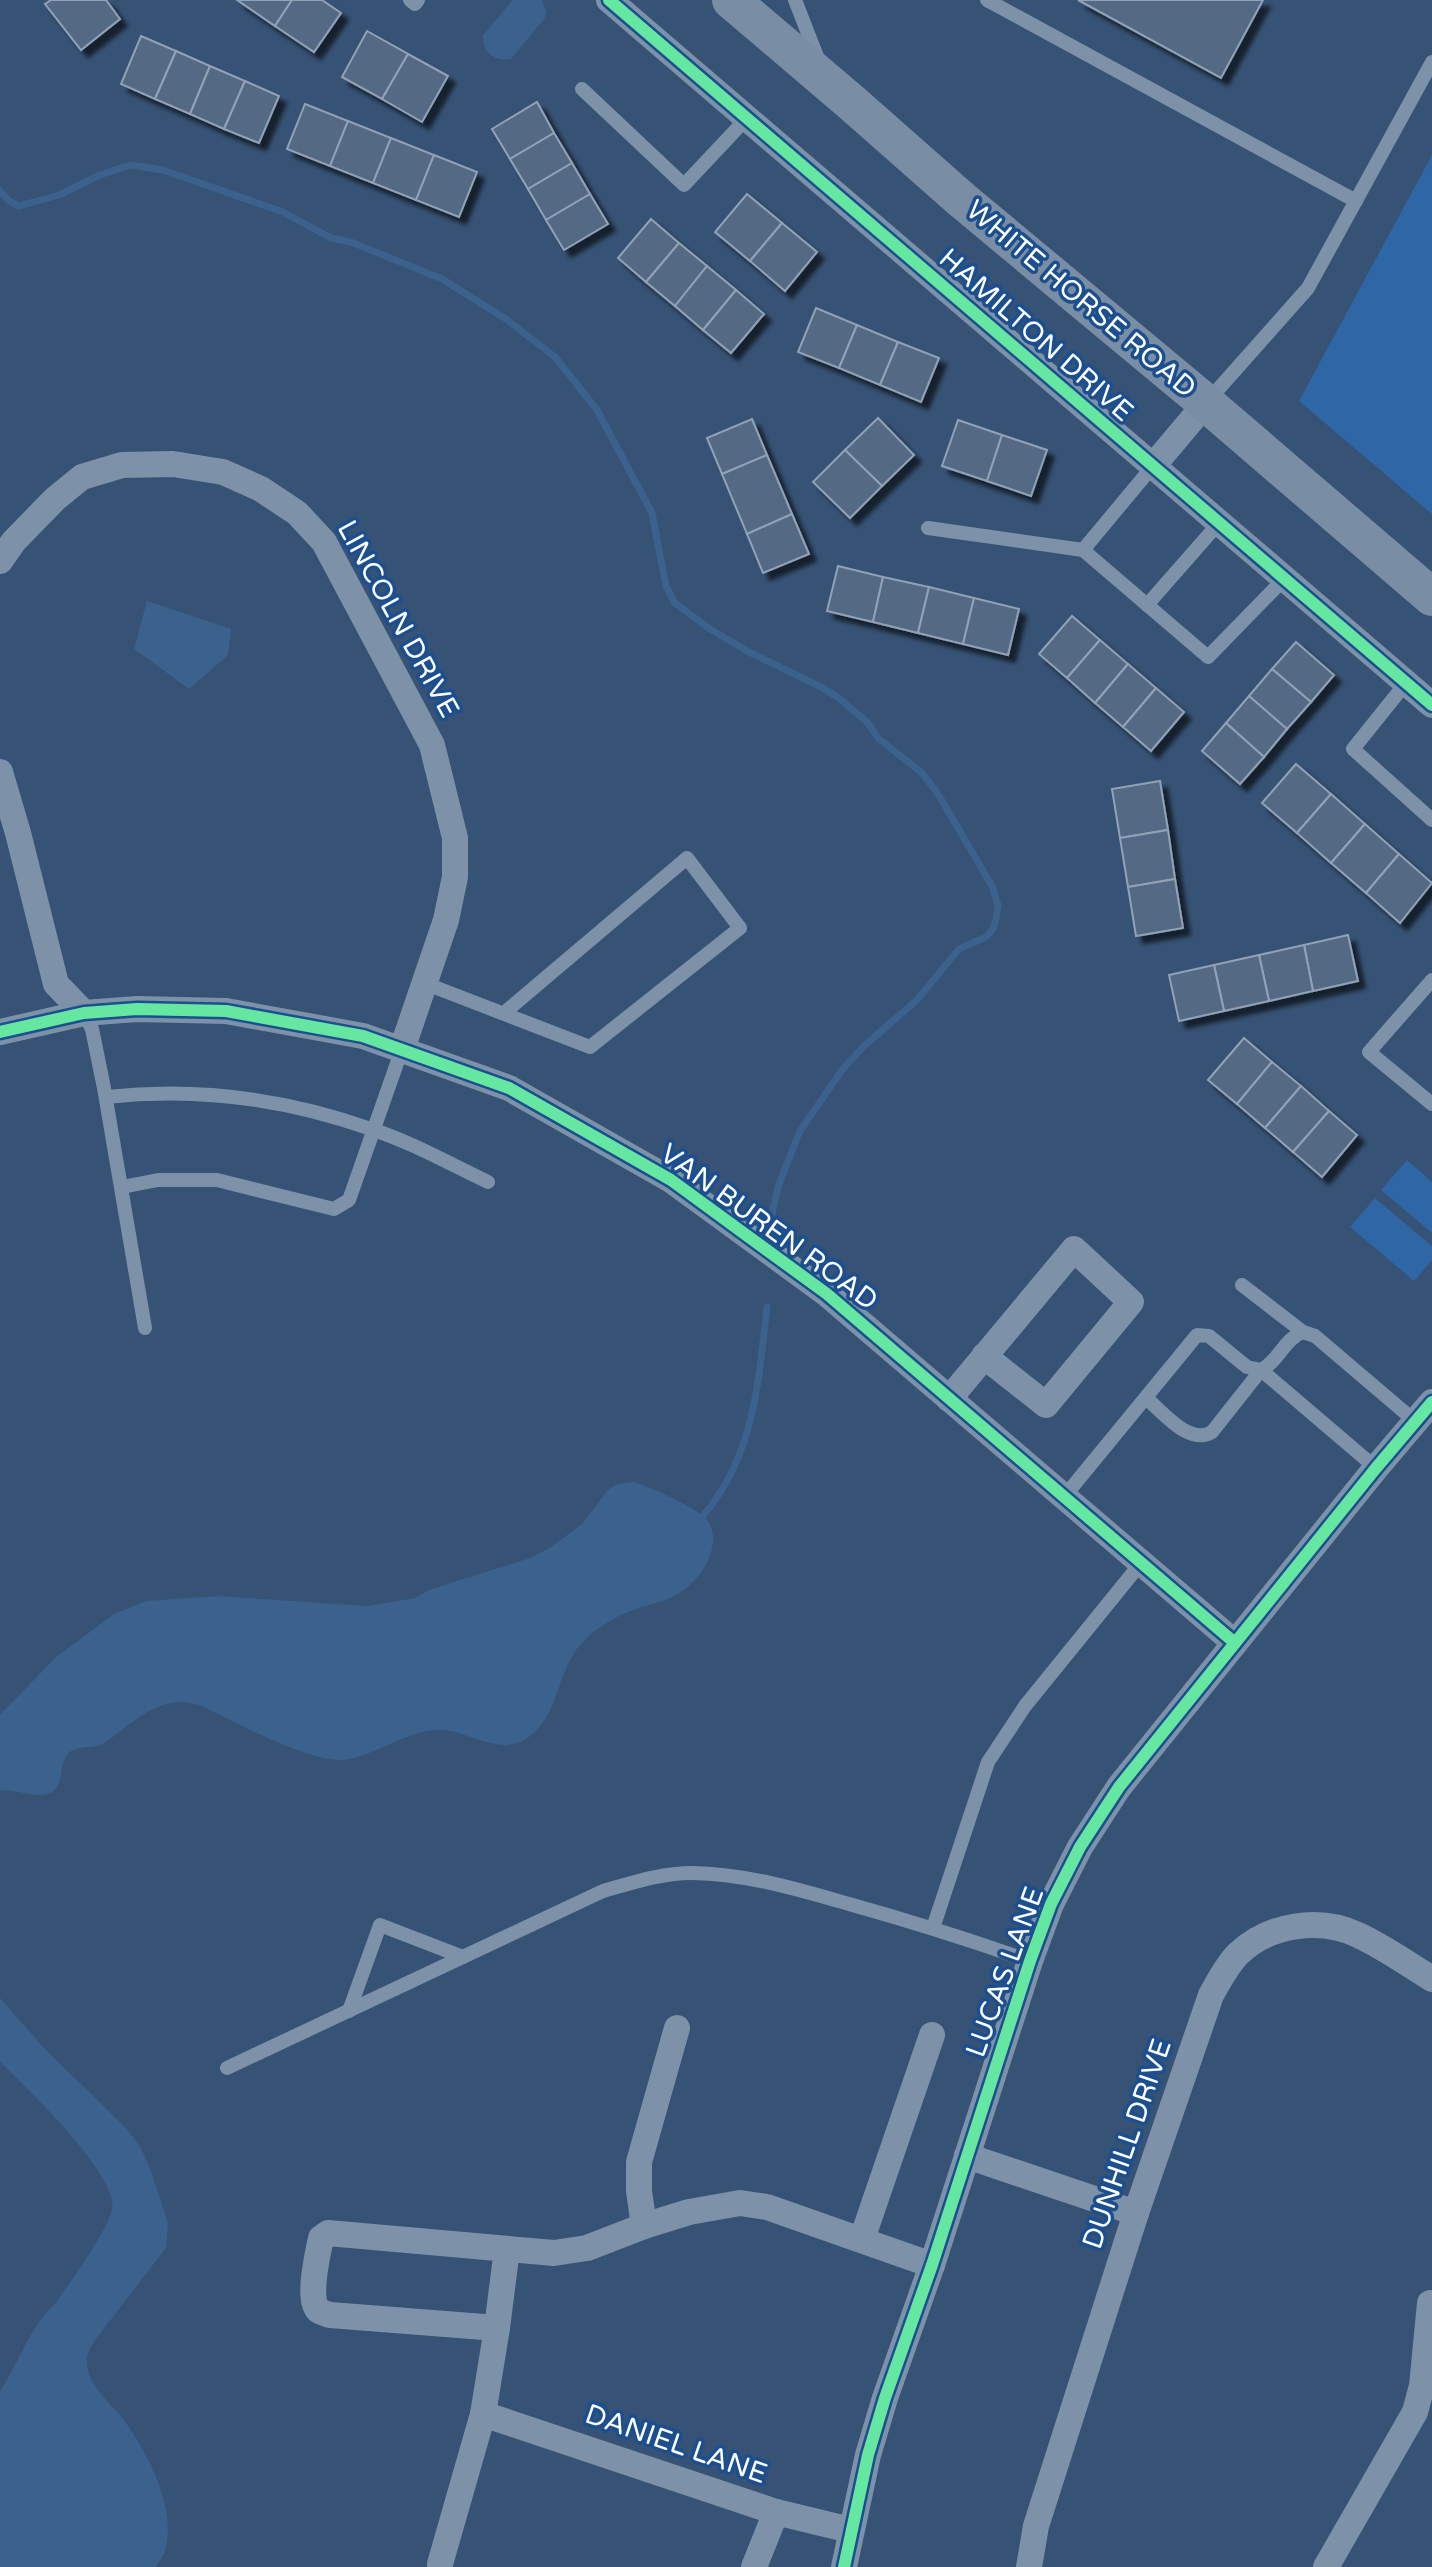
<svg xmlns="http://www.w3.org/2000/svg" width="1432" height="2567" font-family="'Varela Round',sans-serif">
<style>
.green{fill:#2f66a5}
.water{fill:#3b618d}
.lines{fill:none;stroke-linecap:round;stroke-linejoin:round}
.stream{stroke:#3b618d;stroke-width:7}
.building{fill:#526984;stroke:#92a2b6;stroke-width:2;filter:url(#shadow)}
.service{stroke:#7d92a8;stroke-width:14}
.minor{stroke:#7d92a8;stroke-width:26}
.secondary{stroke:#798da4;stroke-width:38}
.cycleway-casing{stroke:#1b4f8f;stroke-width:17}
.cycleway{stroke:#66e7a1;stroke-width:12}
.labels{text-anchor:middle;dominant-baseline:central;stroke-width:7;stroke-linejoin:round;paint-order:stroke}
.street-label{font-size:28px;fill:#fff;stroke:#1b4f8f}
</style>
<defs>
<filter id="shadow"><feDropShadow dx="7" dy="7" stdDeviation="2" flood-color="#0009"/></filter>
</defs>
<rect width="100%" height="100%" fill="#365274"/>
<g class="green">
<path d="M1432,155V514L1299,401Z"/>
<path d="M1407,1160L1432,1182V1233L1381,1190Z"/>
<path d="M1375,1198L1432,1246V1260L1414,1281L1350,1227Z"/>
</g>
<g class="water">
<path d="M513,0H542L546,12L545,18L511,59C494,62 482,52 483,35Z"/>
<path d="M147,601L231,629L228,655L189,689L134,649Z"/>
<path d="M633,1482C647,1485 694,1507 704,1517C726,1538 704,1576 684,1590C670,1601 650,1604 633,1610C614,1617 596,1628 582,1643C555,1671 560,1720 524,1740C498,1755 468,1731 442,1730C408,1729 381,1753 349,1759C316,1767 234,1721 202,1706C168,1695 149,1710 123,1729C116,1734 109,1741 102,1744C92,1749 74,1745 67,1755C58,1767 65,1786 50,1793C34,1799 16,1788 0,1791V1715L56,1657L114,1614L146,1601L218,1596L368,1606L415,1598L429,1590L530,1558L551,1547L582,1524L608,1490L618,1484Z"/>
<path d="M0,1998L43,2047L127,2129L141,2148L151,2171L168,2223L166,2248L95,2340C91,2347 86,2354 87,2363C88,2384 106,2399 119,2414C145,2446 178,2508 165,2551C163,2556 159,2562 156,2567H0V2391C19,2363 30,2326 55,2304C68,2285 109,2229 112,2209C119,2175 25,2087 0,2061Z"/>
</g>
<g class="lines">
<g class="stream">
<path d="M0,191L9,201L19,206L59,195L100,175L130,165L163,170L283,212L331,238L351,242L442,279L506,319L555,357L597,410L652,513L666,586L675,603L710,629L747,651L823,688L840,699L868,723L878,738L922,773L938,794L992,886L998,905L996,919L993,929L986,937L959,949L917,1000L864,1046L842,1070L800,1131L779,1184L771,1218"/>
<path d="M698,1521C754,1462 758,1384 767,1307"/>
</g>
</g>
<g class="building">
<path d="M51,0H106L120,19L81,50L45,4Z"/>
<path d="M237,0H292L275,26Z"/>
<path d="M292,0H322L341,13L314,52L275,26Z"/>
<path d="M1078,0H1263L1221,78Z"/>
<path d="M367,31L408,54L382,99L342,77Z"/>
<path d="M141,36L176,51L155,99L121,84Z"/>
<path d="M176,51L210,66L190,114L155,99Z"/>
<path d="M408,54L448,76L422,122L382,99Z"/>
<path d="M210,66L245,81L224,129L190,114Z"/>
<path d="M245,81L279,96L259,143L224,129Z"/>
<path d="M537,102L554,133L510,159L492,129Z"/>
<path d="M305,104L348,121L330,166L287,149Z"/>
<path d="M348,121L391,138L373,183L330,166Z"/>
<path d="M554,133L572,163L528,189L510,159Z"/>
<path d="M391,138L434,155L416,200L373,183Z"/>
<path d="M434,155L477,172L459,217L416,200Z"/>
<path d="M572,163L590,194L546,220L528,189Z"/>
<path d="M590,194L608,224L564,250L546,220Z"/>
<path d="M747,194L782,223L750,261L715,232Z"/>
<path d="M651,219L679,243L646,282L618,258Z"/>
<path d="M782,223L817,252L785,291L750,261Z"/>
<path d="M679,243L707,266L675,306L646,282Z"/>
<path d="M707,266L736,290L703,330L675,306Z"/>
<path d="M736,290L764,314L731,353L703,330Z"/>
<path d="M816,308L857,325L839,368L798,352Z"/>
<path d="M857,325L898,342L880,385L839,368Z"/>
<path d="M898,342L939,358L921,402L880,385Z"/>
<path d="M878,418L914,455L882,486L845,450Z"/>
<path d="M752,419L767,455L722,474L707,438Z"/>
<path d="M958,420L1002,435L987,481L942,466Z"/>
<path d="M1002,435L1047,450L1031,496L987,481Z"/>
<path d="M845,450L882,486L850,518L813,482Z"/>
<path d="M767,455L792,514L747,534L722,474Z"/>
<path d="M792,514L809,554L763,573L747,534Z"/>
<path d="M838,566L883,577L873,622L827,611Z"/>
<path d="M883,577L929,587L918,633L873,622Z"/>
<path d="M929,587L974,598L963,644L918,633Z"/>
<path d="M974,598L1019,609L1008,655L963,644Z"/>
<path d="M1072,616L1100,640L1067,678L1039,654Z"/>
<path d="M1100,640L1128,664L1095,703L1067,678Z"/>
<path d="M1296,642L1334,675L1311,702L1272,669Z"/>
<path d="M1128,664L1156,688L1123,727L1095,703Z"/>
<path d="M1272,669L1311,702L1287,729L1249,696Z"/>
<path d="M1156,688L1184,712L1151,751L1123,727Z"/>
<path d="M1249,696L1287,729L1264,757L1226,723Z"/>
<path d="M1226,723L1264,757L1240,784L1202,751Z"/>
<path d="M1296,764L1331,794L1297,833L1262,803Z"/>
<path d="M1160,781L1168,830L1120,838L1112,789Z"/>
<path d="M1331,794L1365,824L1331,863L1297,833Z"/>
<path d="M1365,824L1399,854L1366,893L1331,863Z"/>
<path d="M1168,830L1175,879L1128,887L1120,838Z"/>
<path d="M1399,854L1432,883L1400,923L1366,893Z"/>
<path d="M1175,879L1183,928L1136,936L1128,887Z"/>
<path d="M1348,935L1358,981L1313,991L1304,945Z"/>
<path d="M1304,945L1313,991L1269,1001L1259,955Z"/>
<path d="M1259,955L1269,1001L1224,1011L1214,965Z"/>
<path d="M1214,965L1224,1011L1179,1021L1169,975Z"/>
<path d="M1244,1038L1272,1062L1237,1104L1208,1080Z"/>
<path d="M1272,1062L1301,1086L1265,1128L1237,1104Z"/>
<path d="M1301,1086L1329,1111L1293,1152L1265,1128Z"/>
<path d="M1329,1111L1357,1135L1322,1177L1293,1152Z"/>
</g>
<g class="lines">
<g class="service">
<path d="M410,0L415,4L418,0"/>
<path d="M795,0L818,59"/>
<path d="M987,0L1356,201"/>
<path d="M582,89L684,185L747,118"/>
<path d="M1206,403L1308,288L1432,62"/>
<path d="M928,528L1083,550L1208,657L1284,579"/>
<path d="M1083,550L1153,466"/>
<path d="M1147,605L1219,523"/>
<path d="M1406,683L1353,749L1432,820"/>
<path d="M1432,980L1369,1052L1432,1104"/>
<path d="M424,983L590,1047L740,928L687,858L504,1013"/>
<path d="M84,1013L92,1029L104,1088L145,1328"/>
<path d="M106,1097C196,1087 286,1099 371,1129C411,1142 450,1164 488,1182"/>
<path d="M122,1187L158,1180H217L334,1209L349,1200L402,1049"/>
<path d="M1242,1285L1303,1332"/>
<path d="M1146,1398C1163,1412 1189,1446 1212,1432L1261,1370L1376,1468"/>
<path d="M1064,1497L1197,1335L1209,1336L1247,1367L1261,1370C1279,1361 1284,1339 1303,1332L1315,1336L1416,1422"/>
<path d="M933,1928L988,1762L1025,1706L1141,1563"/>
<path d="M349,2011L380,1925L463,1957"/>
<path d="M227,2068L603,1891C632,1883 661,1873 692,1873C747,1874 797,1889 849,1904C910,1921 970,1940 1030,1961"/>
</g>
<g class="minor">
<path d="M609,0L1432,705"/>
<path d="M1153,466L1206,403"/>
<path d="M0,561L14,541L55,499L82,477L122,465L173,464L223,472L261,489L297,513L324,542L432,745L455,838V877L446,920L402,1049"/>
<path d="M0,772L18,833L56,984L84,1013"/>
<path d="M0,1032L84,1013L137,1009L226,1011L363,1036L509,1088L671,1180L827,1294L1235,1643"/>
<path d="M949,1399L1074,1249L1131,1302L1046,1405L984,1356"/>
<path d="M967,2156L1136,2213"/>
<path d="M644,2226L639,2191V2162L677,2028"/>
<path d="M862,2239L932,2035"/>
<path d="M497,2328L330,2315C327,2314 320,2312 318,2310C307,2299 318,2253 321,2238L328,2233L554,2253L587,2248L644,2226L689,2212L740,2203L767,2207L932,2265"/>
<path d="M483,2414L776,2512L850,2530"/>
<path d="M440,2564L483,2414L497,2328L507,2249"/>
<path d="M754,2567L776,2512"/>
<path d="M844,2567L868,2455L885,2398L932,2265L1030,1961L1051,1904L1080,1847L1119,1787L1376,1468L1432,1402"/>
<path d="M1029,2567L1036,2526L1136,2213L1211,1995C1219,1981 1227,1965 1238,1954C1269,1924 1320,1917 1358,1935C1384,1947 1408,1964 1432,1979"/>
<path d="M1326,2567L1415,2412L1422,2386L1430,2303"/>
</g>
<path class="secondary" d="M731,0L852,103L962,200L1206,403L1432,597"/>
<defs>
<g id="cycleway">
<path d="M609,0L1432,705"/>
<path d="M0,1032L84,1013L137,1009L226,1011L363,1036L509,1088L671,1180L827,1294L1235,1643"/>
<path d="M844,2567L868,2455L885,2398L932,2265L1030,1961L1051,1904L1080,1847L1119,1787L1376,1468L1432,1402"/>
</g>
</defs>
<use href="#cycleway" class="cycleway-casing"/>
<use href="#cycleway" class="cycleway"/>
</g>
<g class="labels">
<g class="street-label">
<text transform="translate(1081 299) rotate(40)">WHITE HORSE ROAD</text>
<text transform="translate(1036 335) rotate(41)">HAMILTON DRIVE</text>
<text transform="translate(398 619) rotate(61)">LINCOLN DRIVE</text>
<text transform="translate(769 1227) rotate(36)">VAN BUREN ROAD</text>
<text transform="translate(1005 1972) rotate(-70)">LUCAS LANE</text>
<text transform="translate(1127 2144) rotate(-71)">DUNHILL DRIVE</text>
<text transform="translate(676 2444) rotate(19)">DANIEL LANE</text>
</g>
</g>
</svg>
